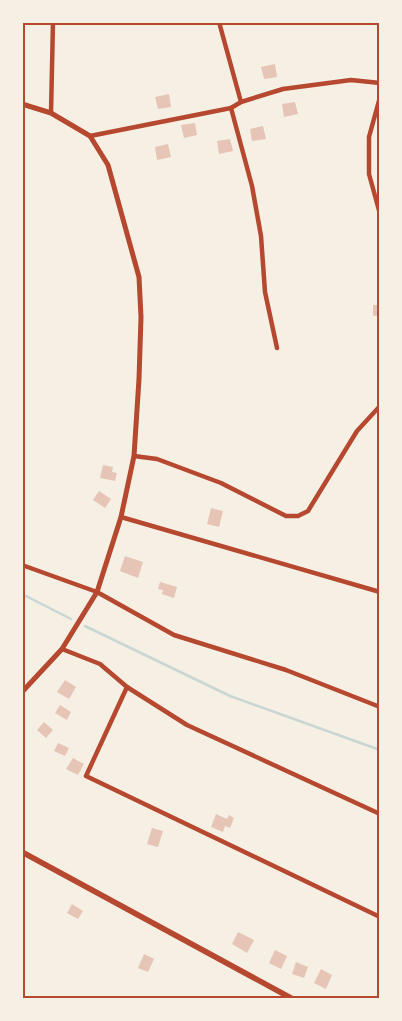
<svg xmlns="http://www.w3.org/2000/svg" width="402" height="1021" font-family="'Exo 2',sans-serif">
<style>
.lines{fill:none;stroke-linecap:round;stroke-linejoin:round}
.stream{stroke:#c9d6d2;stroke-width:2.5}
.building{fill:#e6c5b7}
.minor{stroke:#b5482f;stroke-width:4.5}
.tertiary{stroke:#b5482f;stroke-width:5}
.secondary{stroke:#b5482f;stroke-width:5.5}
.neatline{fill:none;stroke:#b5482f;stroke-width:2}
</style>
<rect width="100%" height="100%" fill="#f6efe4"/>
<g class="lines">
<g class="stream">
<path d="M22,594L71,619"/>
<path d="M85,626L230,696L380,750"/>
</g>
</g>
<g class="building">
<path d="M275,64L277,77L264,79L261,67Z"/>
<path d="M169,94L171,107L158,109L155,97Z"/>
<path d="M295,102L298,114L284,117L282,104Z"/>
<path d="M195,123L197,135L184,138L181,125Z"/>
<path d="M263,126L266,139L252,141L250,129Z"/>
<path d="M230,139L233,151L219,154L217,141Z"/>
<path d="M168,144L171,157L157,160L155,147Z"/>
<path d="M373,305H380V315L373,316Z"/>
<path d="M103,465L113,467L112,472L117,473L115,481L100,478Z"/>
<path d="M99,491L111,499L105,508L93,500Z"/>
<path d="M211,508L223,511L219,527L207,524Z"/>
<path d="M125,556L143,562L138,578L120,571Z"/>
<path d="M160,582L177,587L174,598L162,594L163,590L158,589Z"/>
<path d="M65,680L76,687L69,699L57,692Z"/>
<path d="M60,705L71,712L67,720L55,713Z"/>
<path d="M44,722L53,730L46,738L37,730Z"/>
<path d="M58,743L69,748L65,756L54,751Z"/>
<path d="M73,758L84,764L78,775L66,769Z"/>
<path d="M216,814L227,819L229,815L234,818L230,828L225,826L223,832L211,827Z"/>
<path d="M152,828L163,831L158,847L147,844Z"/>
<path d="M72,904L83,911L78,919L67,913Z"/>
<path d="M238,932L254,940L247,953L232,944Z"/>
<path d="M275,950L287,956L281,969L269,963Z"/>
<path d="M144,954L154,959L148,972L138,968Z"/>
<path d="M296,962L308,967L304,978L292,974Z"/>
<path d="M321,969L332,975L326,989L314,983Z"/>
</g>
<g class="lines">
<g class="minor">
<path d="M219,22L241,102"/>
<path d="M380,97L369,137V174L380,214"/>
<path d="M231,108L252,186L261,236L265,292L277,348"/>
<path d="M51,113L53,22"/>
<path d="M90,136L231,108L241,102L283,89L351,80L380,83"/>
<path d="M134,456L157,459L221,483L286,516H298L308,511L357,431L380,406"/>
<path d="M121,517L380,592"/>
<path d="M22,565L97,592L174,635L286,670L380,707"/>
<path d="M62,649L100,664L127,687L187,725L380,814"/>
<path d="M127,687L86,776L380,917"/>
</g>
<path class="tertiary" d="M22,104L51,113L90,136L108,165L139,277L141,317L139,379L134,456L121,517L97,592L62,649L22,692"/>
<path class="secondary" d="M22,852L291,998"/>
</g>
<rect width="402" height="1021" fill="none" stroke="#f6efe4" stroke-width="48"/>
<rect x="24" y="24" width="354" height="973" class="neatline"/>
</svg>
